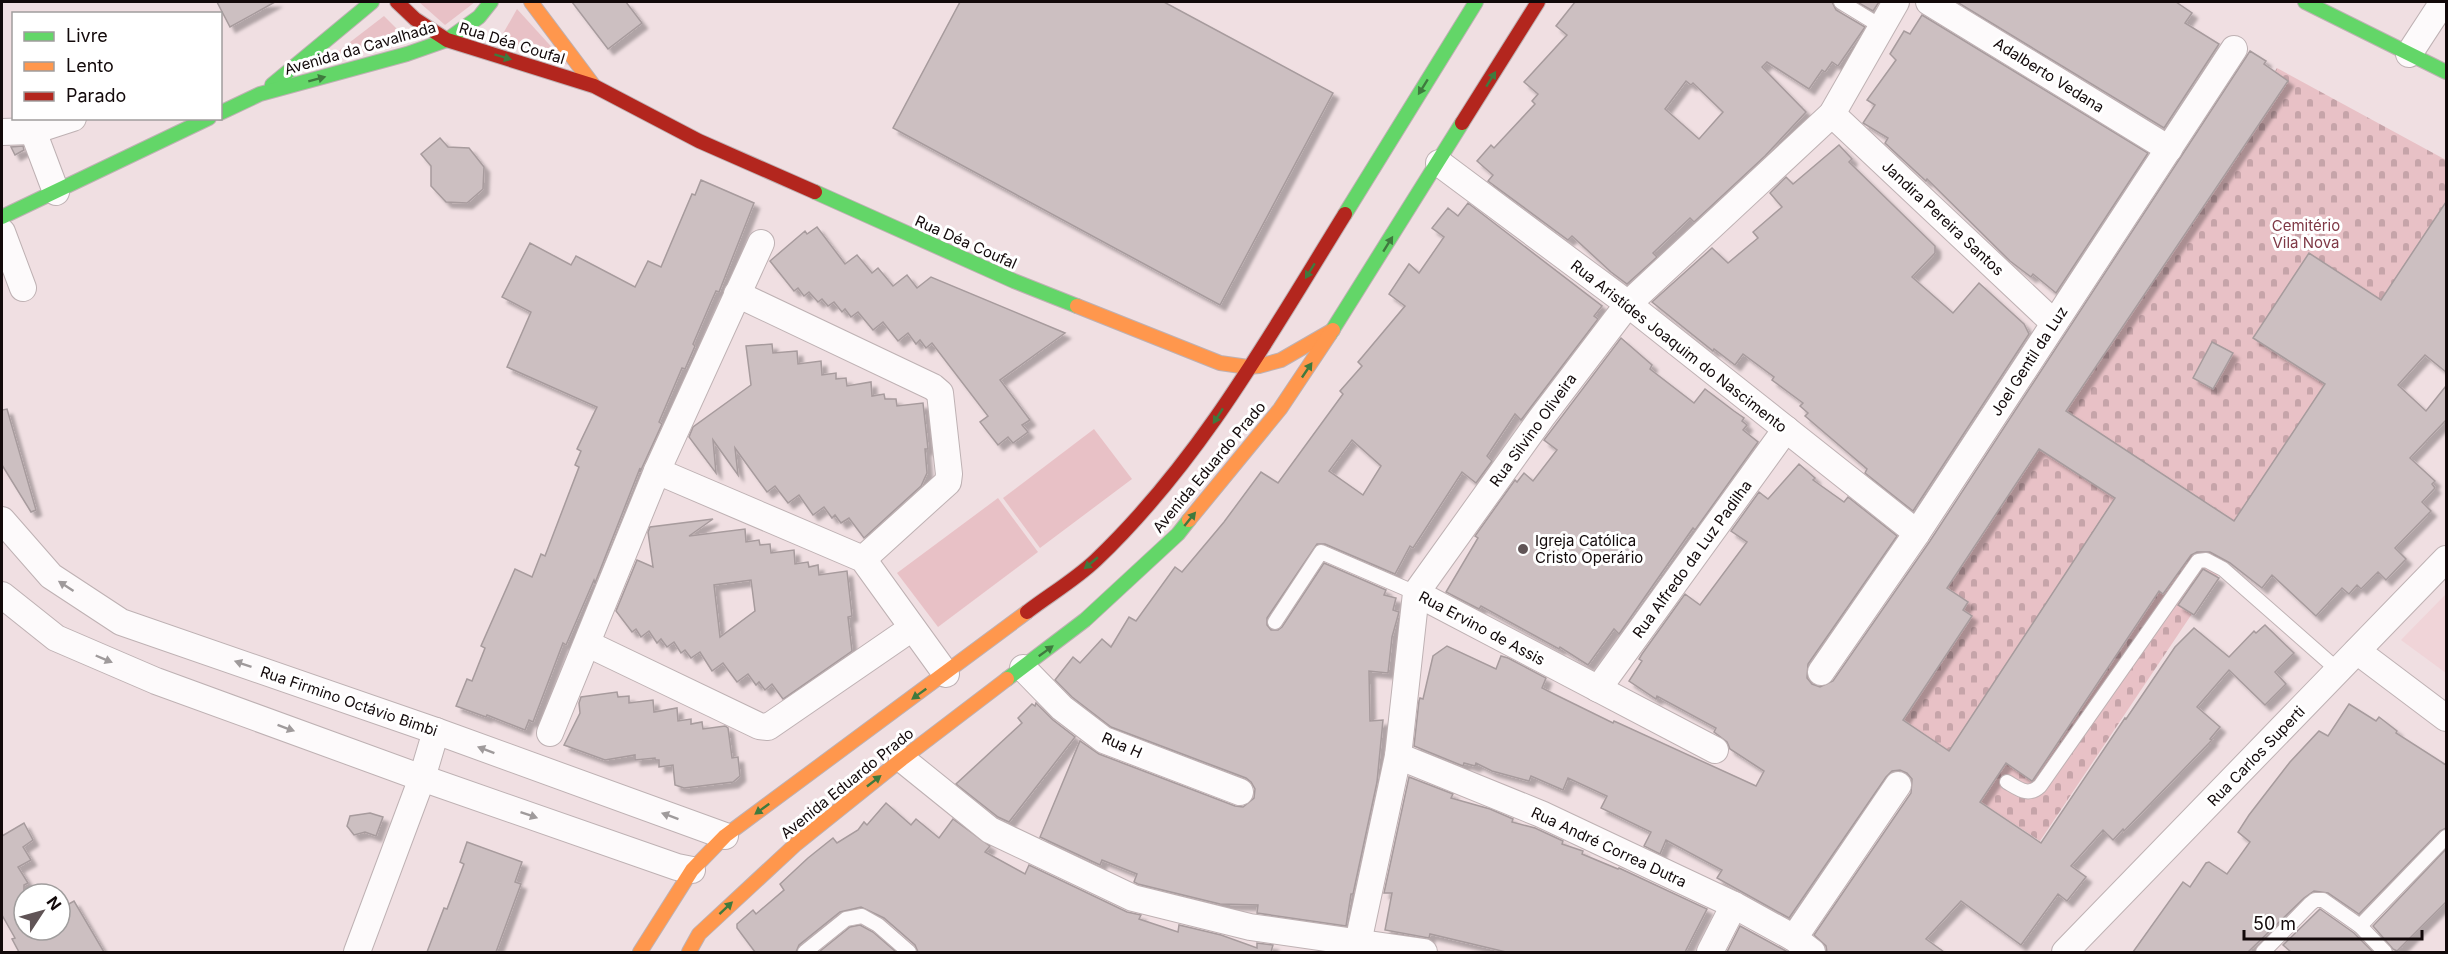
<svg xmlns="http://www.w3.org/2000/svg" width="2448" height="954" font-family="Inter,sans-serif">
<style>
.built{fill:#f0d4d8}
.green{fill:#e8c1c6}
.cemetery{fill:url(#cemetery-stones)}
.building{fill:#ccbfc1;stroke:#a79b9d;stroke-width:1.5;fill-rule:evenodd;filter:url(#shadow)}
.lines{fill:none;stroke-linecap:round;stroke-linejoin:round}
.lane-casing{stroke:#beb1b3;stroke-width:16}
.street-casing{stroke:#beb1b3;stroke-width:28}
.fast-casing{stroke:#beb1b3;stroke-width:16}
.slow-casing{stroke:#beb1b3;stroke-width:16}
.jam-casing{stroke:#beb1b3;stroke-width:16}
.lane{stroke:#fdfafb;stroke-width:14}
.street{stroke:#fdfafb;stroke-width:26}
.fast{stroke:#63d668;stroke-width:14}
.slow{stroke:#ff974d;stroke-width:14}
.jam{stroke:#b3261e;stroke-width:14}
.oneway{fill:#3f7a3e}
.oneway2{fill:#9f9a9b}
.poi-dot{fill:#605456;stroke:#fff;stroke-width:2}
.labels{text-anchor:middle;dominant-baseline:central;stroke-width:6;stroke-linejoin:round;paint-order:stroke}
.street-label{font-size:15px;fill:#12090a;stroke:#fff}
.park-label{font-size:15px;fill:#7f3946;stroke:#fff}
.poi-label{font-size:15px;fill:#12090a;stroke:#fff;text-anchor:start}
</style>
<defs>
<pattern id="cemetery-stones" width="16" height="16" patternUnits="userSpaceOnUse" patternTransform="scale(1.5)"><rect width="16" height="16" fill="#e8c1c6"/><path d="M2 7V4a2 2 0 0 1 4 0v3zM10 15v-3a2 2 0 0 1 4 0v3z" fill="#c6a4a9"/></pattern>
<filter id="shadow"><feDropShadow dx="5.5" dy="5.5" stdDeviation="1.5" flood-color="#0004"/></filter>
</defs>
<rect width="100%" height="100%" fill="#f0dfe2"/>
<path class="built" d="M2446,594V673L2401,640Z"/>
<g class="green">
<path d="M419,2H475L445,25Z"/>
<path d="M517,9L568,65L500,39Z"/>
<path d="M384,16L406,38L319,66Z"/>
<path d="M1094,429L1132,479L1040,548L1003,498Z"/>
<path d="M998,498L1038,552L938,627L897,573Z"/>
</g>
<path class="cemetery" d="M2277,68L2446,160V234L2040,841L1846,714Z"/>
<g class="building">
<path d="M217,2H275L230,27Z"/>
<path d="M572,2H626L642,23L608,49Z"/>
<path d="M960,2H1164L1333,93L1220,305L893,128Z"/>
<path d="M1575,2H1832L1836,10L1865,27L1838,66L1832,62L1825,72L1822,70L1809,89L1767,62L1762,67L1806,112L1765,156L1694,222L1690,218L1653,253L1657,257L1627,284L1611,272L1572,236L1568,240L1488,181L1493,175L1477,161L1491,145L1494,148L1535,104L1532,101L1538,94L1524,82L1567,35L1556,26ZM1686,81L1691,85L1693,83L1723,112L1699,139L1665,109Z"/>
<path d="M1857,2H1879L1873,11Z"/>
<path d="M1957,2H2176L2192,13L2185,23L2219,44L2164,128Z"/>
<path d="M1922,15L2148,153L2056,293L2033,274L2031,277L2010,261L1927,179L1926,181L1885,143L1888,138L1863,123L1875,105L1867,100L1896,60L1890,54L1904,31L1910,34Z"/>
<path d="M2250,51L2266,61L2264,64L2288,81L2066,411L2234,521L2325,384L2253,338L2309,253L2381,300L2446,202V372L2425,355L2398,385L2426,411L2446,386V420L2410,458L2435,481L2432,484L2435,488L2422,502L2431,511L2395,548L2406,559L2386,580L2378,572L2361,589L2357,585L2349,594L2342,588L2316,616L2272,575L2262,588L2230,563L2210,552H2197L2191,555L2163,594L2159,591L2033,780L2032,781L2006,763L1980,802L2041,843L2125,718L2126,719L2175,647L2194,628L2229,657L2254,631L2256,633L2265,625L2294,653L2275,672L2286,684L2265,705L2229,670L2197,707L2220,727L2210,739L2212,740L2124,831L2123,829L2113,840L2103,830L2071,866L2086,877L2067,901L2058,894L2021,945L1961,901L1926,939L1944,952H1827L1826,946L1814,935L1911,793L1912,779L1907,773L1900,770L1892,771L1886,777L1789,918L1717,878L1722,870L1666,840L1660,854L1644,846L1651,832L1601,808L1607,796L1568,778L1563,790L1531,776L1529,781L1492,771L1476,763L1475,766L1464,763L1463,766L1414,746L1419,701L1420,698L1423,699L1433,656L1447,646L1496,669L1501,656L1508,658L1546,678L1542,688L1554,694L1613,723L1614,721L1756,786L1764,771L1730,749L1727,742L1714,732L1716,728L1657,696L1656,699L1629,681L1642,661L1639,659L1642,654L1685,594L1700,605L1747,542L1731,531L1759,492L1768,499L1799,464L1815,478L1813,480L1844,502L1848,497L1897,536L1808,664L1807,678L1812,684L1820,687L1833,681L1930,541ZM2039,449L2115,498L1949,751L1903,720L1972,616L1963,610L1968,602L1947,588Z"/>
<path d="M440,138L448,147L469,148L484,167L483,189L467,203L446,202L431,186V166L421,154Z"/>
<path d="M1839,145L1852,159L1849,162L1935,246V253L1912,277L1953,313L1979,283L2024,324L2029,334L1913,511L1865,473L1867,469L1805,416L1808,413L1800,406L1803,403L1772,380L1774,377L1743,354L1735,365L1714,349L1713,351L1652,302L1712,248L1728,263L1758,238L1753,232L1782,207L1770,193L1786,177L1793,184Z"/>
<path d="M23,146L24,150L15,155L11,147Z"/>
<path d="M701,180L754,203L719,292L716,291L711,302L693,344L695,346L685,369L682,368L659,422L662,424L640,472V468L595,583L594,580L566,645L563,643L533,722L529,720L525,730L487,715L486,717L456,706L467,679L472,681L485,648L481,646L515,569L532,577L541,554L545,556L579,467L575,465L581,451L577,449L597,407L507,367L531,312L502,297L530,243L571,265L576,256L635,287L648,261L661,267L692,194L695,195Z"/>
<path d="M1468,203L1602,306L1594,316L1598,319L1521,420L1515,414L1487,456L1492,461L1476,483L1462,472L1413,548L1410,546L1395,574L1325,544H1317L1267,618V625L1271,630H1278L1282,627L1324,563L1386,590L1384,595L1396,598L1393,610L1399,612L1392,637L1388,673L1369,671L1370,721L1383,720L1377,782L1353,894H1351L1346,926L1257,913L1258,905L1220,904L1138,884L1134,882L1137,874L1102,860L1100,865L1040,837L1080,741L1099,754L1235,806L1243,807L1254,798L1255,789L1251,782L1246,778L1111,727L1072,697L1055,680L1073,657L1080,663L1102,639L1111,647L1129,617L1136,621L1175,567L1182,572L1224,522L1261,472L1278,483L1343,394L1340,391L1362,366L1358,362L1405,306L1389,294L1409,264L1419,273L1444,237L1432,228L1448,208L1458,216ZM1352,440L1381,466L1363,495L1329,471Z"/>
<path d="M817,227L845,264L857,255L872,273L878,268L893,286L907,275L917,288L931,277L1065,333L1000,380L1030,420L1022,425L1028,432L1013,443L1008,437L998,445L980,422L988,416L932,343L926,348L920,340L916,344L908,333L898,341L883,322L873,330L858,312L851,317L845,309L842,312L834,302L828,306L822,299L818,302L809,292L804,296L798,288L794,291L770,261L805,231L807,234Z"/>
<path d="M1621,338L1652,365L1650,369L1694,403L1705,389L1734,411L1744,418L1742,421L1747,425L1743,430L1758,442L1695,530L1693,528L1619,634L1614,629L1588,665L1560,647L1559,649L1481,606L1479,609L1446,592L1478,538L1475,536L1515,480L1517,482L1524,473L1533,481L1557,450L1544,440Z"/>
<path d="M2212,342L2233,353L2213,389L2193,378Z"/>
<path d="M772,344L773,353L797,351L798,364L821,361L822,375L836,373V379L846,378L847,386L871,382L872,396L884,394L885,399H896L897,406L923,403L928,449H925L927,473L921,486L864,538L849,518L841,523L835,515L832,518L824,507L813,515L799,495L788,503L775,486L767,492L735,448L738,475L713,440L716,473L689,437L693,427L751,385L746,346Z"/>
<path d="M7,409L36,510L31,512L2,465V410Z"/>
<path d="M713,519L689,536L745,529L746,542L759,540L760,545L770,544L771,553L794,550L795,564L808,562L809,567L818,565L819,575L847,571L852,616L848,617L852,651L783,699L772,684L765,690L759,682L756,685L748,674L737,682L723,663L712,671L700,652L691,658L685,650L681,653L674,642L667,647L661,639L657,643L649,631L641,637L636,629L632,632L616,611L637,560L653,567L648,532L650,527ZM751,580L755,611L720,637L714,585Z"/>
<path d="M2203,569L2219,578L2194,615L2178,605Z"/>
<path d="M617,692L618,697L629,696V703L653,700L654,712L677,708L678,721L691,719V724L702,722L703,729L725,726L728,728L732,758L738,757L740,776L733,782L684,788L675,785L673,765L659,767V760H655V758L635,760V755L605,760L564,745L580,713L579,703L581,697Z"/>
<path d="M1036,703L1053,720L1075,737L1009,822L998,817L956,784L1022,723L1018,718L1032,704L1035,706Z"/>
<path d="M2349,704L2376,721L2379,717L2397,731L2396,733L2446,765V828L2440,831L2359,914L2328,893L2314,891L2304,898L2248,952H2133L2183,882L2190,887L2206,863L2209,862L2227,874L2250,842L2238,832L2249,815L2290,762L2319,731L2328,736Z"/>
<path d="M1409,777L1453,794L1451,798L1490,809L1513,819L1512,822L1535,828L1563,841L1562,844L1583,851L1582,854L1618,869L1619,868L1707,909L1685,952H1506L1430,934L1429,938L1385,930L1392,893H1384Z"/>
<path d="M886,803L911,825L916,819L939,838L953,819L990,846L985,852L1025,874L1029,865L1127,912L1141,915L1139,919L1178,932L1179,925L1221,935L1257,948V943L1273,945L1271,952H918L915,945L884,918L861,907L840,912L799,945L796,952H755L737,928V924L753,910L756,914L784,890L780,884L808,858L833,838L837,843L858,830L864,822L867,825Z"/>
<path d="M370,813L383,817L376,836L365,832L354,835L347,826L350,816Z"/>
<path d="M24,823L33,840L23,847L31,860L18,867L28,883L24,885V930H60V909L74,901L104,952H19L12,939L15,938L2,915V836Z"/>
<path d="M467,842L522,862L515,882L521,884L496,952H427L444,908L447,909L464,864L460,862Z"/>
<path d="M2446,849V902L2397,951L2393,949L2373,926Z"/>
<path d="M2320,909L2354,933L2373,952H2291L2283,945Z"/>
<path d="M860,925L873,932L896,952H819L850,927Z"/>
<path d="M1740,926L1786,951L1788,952H1727Z"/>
</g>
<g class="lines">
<defs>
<g id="lane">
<path d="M1841,2L1882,27"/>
<path d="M1275,622L1321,552L1416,593"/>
<path d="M2007,782C2019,789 2028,797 2040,786L2198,561L2206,560L2223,569L2339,671"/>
<path d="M2360,926L2446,837"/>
<path d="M805,952L846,919L862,916L878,925L909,952"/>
<path d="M2263,952L2310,904L2315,900H2323L2360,926L2385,952"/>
</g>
<g id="street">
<path d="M1929,2L2169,149"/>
<path d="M2409,54L2443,2"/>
<path d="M1832,114L2054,323"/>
<path d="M33,131L56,192"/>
<path d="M2,132L33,131L73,118"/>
<path d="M1439,163L1628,304L1917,533"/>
<path d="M2,232L23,288"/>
<path d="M761,243L657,471L863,559L946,674"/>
<path d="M737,294L933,387L940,393L949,474L948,482L863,559"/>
<path d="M2,520L51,576L121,622L436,731L725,836"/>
<path d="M1416,593L1715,750"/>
<path d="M2,595L56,638L156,681L422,778L677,867L692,870"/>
<path d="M588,644L759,726L768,727L912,628"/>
<path d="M2357,651L2446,718"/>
<path d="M1023,668L1062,708L1104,740L1240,792"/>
<path d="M1821,672L1917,533L2234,49"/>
<path d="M1598,689L1786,429"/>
<path d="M550,733L657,471"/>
<path d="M1398,756L1541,814L1734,905L1794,938L1812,952"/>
<path d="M902,759L990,830L1133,898L1250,927L1424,952"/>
<path d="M1794,938L1898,785"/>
<path d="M357,952L422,778L436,731"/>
<path d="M1356,952L1398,756L1416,593L1542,417L1628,304L1832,114L1896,2"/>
<path d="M1710,952L1734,905"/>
<path d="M2065,952L2446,559"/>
</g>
<g id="fast">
<path d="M2305,2L2446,72"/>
<path d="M272,85L372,2"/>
<path d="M220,113L260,94L407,54L447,40L479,17L491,2"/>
<path d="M815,192L1014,281L1077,306"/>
<path d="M1345,214L1476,2"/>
<path d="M2,217L209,118"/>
<path d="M1330,334L1462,123"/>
<path d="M1007,679L1085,620L1178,534L1189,520"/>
</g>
<g id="slow">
<path d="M531,2L594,86"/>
<path d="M1077,306L1220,363L1248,367L1259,366L1281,360L1333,330"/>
<path d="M1189,520L1280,409L1330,334"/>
<path d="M640,952L692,870L725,836L1027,612"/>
<path d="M689,952L699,934L796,844L902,759L1007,679"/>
</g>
<g id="jam">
<path d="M397,2L415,19L447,40L594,86L699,141L815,192"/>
<path d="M1462,123L1538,2"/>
<path d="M1027,612C1049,595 1075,580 1096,560C1200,461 1270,335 1345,214"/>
</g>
</defs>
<use href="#lane" class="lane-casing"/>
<use href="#street" class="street-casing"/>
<use href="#fast" class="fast-casing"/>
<use href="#slow" class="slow-casing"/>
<use href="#jam" class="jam-casing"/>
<use href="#lane" class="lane"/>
<use href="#street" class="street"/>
<use href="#fast" class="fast"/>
<use href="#slow" class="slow"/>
<use href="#jam" class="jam"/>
</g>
<defs><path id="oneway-solid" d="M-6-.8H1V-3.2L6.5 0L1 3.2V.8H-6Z" transform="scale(1.5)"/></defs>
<g class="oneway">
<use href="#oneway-solid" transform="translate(503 57) rotate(17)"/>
<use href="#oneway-solid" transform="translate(317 79) rotate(-15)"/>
<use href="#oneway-solid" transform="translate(1491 79) rotate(-58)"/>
<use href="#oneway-solid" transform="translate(1423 87) rotate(122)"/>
<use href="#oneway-solid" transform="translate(1388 244) rotate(-58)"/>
<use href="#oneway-solid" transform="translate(1310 271) rotate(122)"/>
<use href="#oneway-solid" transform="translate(1307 370) rotate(-56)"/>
<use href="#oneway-solid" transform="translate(1218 416) rotate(123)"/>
<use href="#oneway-solid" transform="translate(1190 519) rotate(-51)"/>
<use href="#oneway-solid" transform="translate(1091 563) rotate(140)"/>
<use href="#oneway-solid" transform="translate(1046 651) rotate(-36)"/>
<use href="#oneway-solid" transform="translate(919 694) rotate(144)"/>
<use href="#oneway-solid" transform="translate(874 781) rotate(-38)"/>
<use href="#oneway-solid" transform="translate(762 809) rotate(144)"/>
<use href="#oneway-solid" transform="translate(726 908) rotate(-43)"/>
</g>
<g class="oneway2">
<use href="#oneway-solid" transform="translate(66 586) rotate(-147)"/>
<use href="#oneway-solid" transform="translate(104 659) rotate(23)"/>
<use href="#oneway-solid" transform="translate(243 664) rotate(-161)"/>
<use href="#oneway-solid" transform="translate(286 728) rotate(20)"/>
<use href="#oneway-solid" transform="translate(486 750) rotate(-159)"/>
<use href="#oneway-solid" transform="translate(529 815) rotate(19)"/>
<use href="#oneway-solid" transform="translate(670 816) rotate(-160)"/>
</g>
<circle class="poi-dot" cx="1523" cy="549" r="6"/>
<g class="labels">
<g class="street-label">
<text transform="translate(512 43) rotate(17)">Rua Déa Coufal</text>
<text transform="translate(360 48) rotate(-16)">Avenida da Cavalhada</text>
<text transform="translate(2049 75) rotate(32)">Adalberto Vedana</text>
<text transform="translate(1943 218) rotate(43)">Jandira Pereira Santos</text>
<text transform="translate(966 242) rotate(24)">Rua Déa Coufal</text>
<text transform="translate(1679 346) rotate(38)">Rua Aristídes Joaquim do Nascimento</text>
<text transform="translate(2029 361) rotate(-57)">Joel Gentil da Luz</text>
<text transform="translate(1533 430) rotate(-54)">Rua Silvino Oliveira</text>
<text transform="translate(1209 467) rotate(-50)">Avenida Eduardo Prado</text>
<text transform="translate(1692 559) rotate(-54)">Rua Alfredo da Luz Padilha</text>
<text transform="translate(1482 628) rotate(28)">Rua Ervino de Assis</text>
<text transform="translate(349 701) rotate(19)">Rua Firmino Octávio Bimbi</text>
<text transform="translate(1122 745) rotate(24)">Rua H</text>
<text transform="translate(2256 756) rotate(-46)">Rua Carlos Superti</text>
<text transform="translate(847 783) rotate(-39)">Avenida Eduardo Prado</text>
<text transform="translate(1609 847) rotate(25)">Rua André Correa Dutra</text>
</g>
<g class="park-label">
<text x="2306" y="225">Cemitério<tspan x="2306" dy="17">Vila Nova</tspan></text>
</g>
<g class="poi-label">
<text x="1535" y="540">Igreja Católica<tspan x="1535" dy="17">Cristo Operário</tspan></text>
</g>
</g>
<rect width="2448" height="954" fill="none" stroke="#12090a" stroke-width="6"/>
<rect x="12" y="12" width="210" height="108" fill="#ffffff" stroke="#a09d9d" stroke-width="1.5"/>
<rect x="24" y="32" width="30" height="9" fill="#63d668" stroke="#a09d9d" stroke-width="1.5"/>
<text x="66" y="42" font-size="18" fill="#12090a">Livre</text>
<rect x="24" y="62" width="30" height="9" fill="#ff974d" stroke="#a09d9d" stroke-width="1.5"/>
<text x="66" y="72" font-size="18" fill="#12090a">Lento</text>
<rect x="24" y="92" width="30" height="9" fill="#b3261e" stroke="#a09d9d" stroke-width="1.5"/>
<text x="66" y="102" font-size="18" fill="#12090a">Parado</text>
<g transform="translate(42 912) rotate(54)"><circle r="28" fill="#ffffff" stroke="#a09d9d" stroke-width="1.5"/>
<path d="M0-4.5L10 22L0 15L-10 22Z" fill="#605456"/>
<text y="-9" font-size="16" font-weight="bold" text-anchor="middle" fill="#12090a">N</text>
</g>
<path d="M2244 930v9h178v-9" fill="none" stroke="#12090a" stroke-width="3"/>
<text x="2253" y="930" font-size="18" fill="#12090a" stroke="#ffffff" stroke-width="4.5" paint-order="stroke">50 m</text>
</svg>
